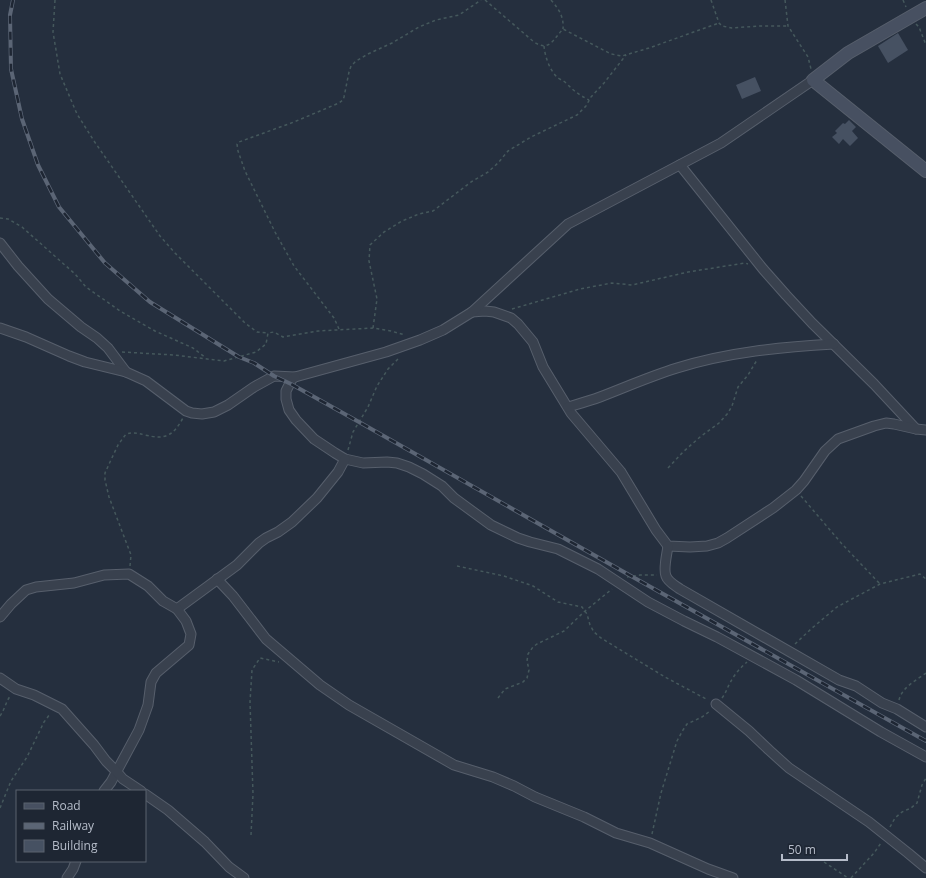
<svg xmlns="http://www.w3.org/2000/svg" width="926" height="878" font-family="'Open Sans',sans-serif">
<style>
.building{fill:#465162}
.lines{fill:none;stroke-linecap:round;stroke-linejoin:round}
.street-casing{stroke:#575f6c;stroke-width:11}
.secondary-casing{stroke:#575f6c;stroke-width:14}
.path{stroke:#45585c;stroke-width:1.5;stroke-dasharray:3 3;stroke-linecap:butt}
.street{stroke:#39414e;stroke-width:9}
.secondary{stroke:#475061;stroke-width:12}
.rail-casing{stroke:#5b6575;stroke-width:4}
.rail{stroke:#1e2633;stroke-width:2.5;stroke-dasharray:8;stroke-linecap:butt}
</style>
<rect width="100%" height="100%" fill="#252f3e"/>
<g class="building">
<path d="M898,33L908,50L888,63L878,46Z"/>
<path d="M755,77L761,91L742,99L736,85Z"/>
<path d="M849,120L856,127L852,131L858,138L850,146L843,139L839,144L832,137L837,133L835,131L843,123L845,124Z"/>
</g>
<g class="lines">
<defs>
<g id="street">
<path d="M680,165L763,269L786,295L812,323L874,384L916,429"/>
<path d="M0,243L18,266L48,299L81,327L97,338L108,348L126,372"/>
<path d="M472,312L485,311L494,312L511,318L518,324L533,342L543,367L571,413L621,472L656,530L668,546L690,547L707,546L718,543L727,538L773,508L796,490L804,481L825,451L838,439L874,426L886,423L894,424L916,429L926,430"/>
<path d="M0,328L26,337L69,356L85,362L126,372L146,381L186,411L192,413L202,414L214,412L228,405L254,387L274,376L295,377L386,352L420,340L443,330L472,312L568,224L721,143L813,80"/>
<path d="M295,377L292,379L286,391V399L289,410L296,420L314,439L335,453L345,459L363,463L387,462L397,463L409,467L423,474L442,486L454,498L491,525L518,538L530,542L558,549L598,569L648,602L684,621L717,637L796,680L881,732L926,757"/>
<path d="M568,407C578,404 589,401 600,397C626,387 651,376 677,368C728,352 782,347 834,344"/>
<path d="M668,546C667,554 663,569 666,576C668,582 676,586 680,589L839,680L856,686L882,703L897,709L926,727"/>
<path d="M217,579L233,596L266,639L320,685L349,705L454,765L493,777L514,786L535,797L584,817L616,833L650,843L708,869L733,878"/>
<path d="M177,609L237,565L259,543L266,538L278,532L292,522L317,498L338,472L345,459"/>
<path d="M0,617L11,604L26,590L36,587L74,583L104,575L129,574L148,586L163,601L177,609L186,621L191,634L189,645L156,673L151,682L148,705L139,730L111,782L104,791"/>
<path d="M0,678L16,689L34,695L62,709L94,745L106,761L116,771L123,779L141,791"/>
<path d="M716,704L749,731L769,750L789,768L869,822L908,853L926,868"/>
<path d="M145,794L168,810L205,842L229,867L244,878"/>
<path d="M67,878L73,869L76,861"/>
</g>
<path id="secondary" d="M926,8L848,53L813,80L926,171"/>
</defs>
<use href="#street" class="street-casing"/>
<use href="#secondary" class="secondary-casing"/>
<g class="path">
<path d="M55,0L53,32L60,74L77,114L94,141L160,236L175,253L245,323L257,332L268,333"/>
<path d="M485,0L534,42C549,52 553,40 563,29L611,54L622,56L649,48L719,23"/>
<path d="M551,0C559,9 564,17 563,29"/>
<path d="M711,0L719,23L722,26L732,28L759,26H788"/>
<path d="M785,0L788,26L808,57L811,69"/>
<path d="M903,0L906,7"/>
<path d="M916,24L919,27L926,45"/>
<path d="M544,46C545,57 550,71 558,78C561,80 564,81 566,83C574,91 579,95 589,100"/>
<path d="M0,218L8,219L22,227L75,274L86,287L120,311L155,331L193,348L206,358"/>
<path d="M512,309L580,289L612,283L632,285L688,272L745,263L748,264"/>
<path d="M373,328L377,299L369,261L370,245L384,232L402,221L419,214L433,211L471,182L488,172L498,163L508,151L531,137L577,115L586,106L591,97L604,83L626,55"/>
<path d="M339,329L334,318L294,266L275,232L245,171L238,151L237,144L239,142L294,122L339,103L343,100L344,97L349,72L351,66L356,61L368,54L392,43L419,27L436,20L459,15L481,0"/>
<path d="M122,352L174,355L224,361L256,352L266,344L268,333L274,332L283,337L318,331L373,328L391,331L405,335"/>
<path d="M348,450L353,432L368,407L377,386L388,369L400,357"/>
<path d="M668,468L683,452L700,437L719,423L728,413L732,406L738,387L748,375L757,360"/>
<path d="M801,496L842,544L880,584"/>
<path d="M130,566L131,555L109,497L105,480V473L110,462L118,445L126,434C134,432 137,433 145,435C165,440 173,436 183,418"/>
<path d="M457,566L504,576L533,586L558,602L582,607L587,614L590,625L594,632L601,638L665,677L708,700"/>
<path d="M627,577L640,575H657"/>
<path d="M795,644L811,629L837,607L880,584L920,574L926,579"/>
<path d="M498,698L505,689L523,682L527,678L529,670L527,661L528,654L533,647L537,644L564,631L585,611L612,589"/>
<path d="M722,698C726,693 727,688 730,683C734,675 740,668 747,662"/>
<path d="M899,700C902,687 917,680 926,673"/>
<path d="M0,716C5,709 6,701 11,695"/>
<path d="M0,808L11,781L27,757L44,722L50,714"/>
<path d="M890,827L895,818L902,812L911,808L917,803L922,785L926,778"/>
<path d="M652,834L661,793L677,741L683,730L687,724L702,717L710,711"/>
<path d="M251,835L253,794L250,702L252,670L260,658L279,662"/>
<path d="M824,862L848,878"/>
<path d="M851,878L874,853L881,843"/>
</g>
<use href="#street" class="street"/>
<use href="#secondary" class="secondary"/>
<defs>
<path id="rail" d="M13,0L10,15L11,69L22,119L38,165L59,207L105,263L150,302L239,357L254,363L274,376L291,384L359,422L631,576L926,741"/>
</defs>
<use href="#rail" class="rail-casing"/>
<use href="#rail" class="rail"/>
</g>
<rect x="16" y="790" width="130" height="72" fill="#1e2633" stroke="#5a626f"/>
<rect x="24" y="803" width="20" height="6" fill="#475061" stroke="#5a626f"/>
<text x="52" y="810" font-size="12" fill="#b5bcc9">Road</text>
<rect x="24" y="823" width="20" height="6" fill="#5b6575" stroke="#5a626f"/>
<text x="52" y="830" font-size="12" fill="#b5bcc9">Railway</text>
<rect x="24" y="840" width="20" height="12" fill="#465162" stroke="#5a626f"/>
<text x="52" y="850" font-size="12" fill="#b5bcc9">Building</text>
<path d="M782 854v6h65v-6" fill="none" stroke="#b5bcc9" stroke-width="2"/>
<text x="788" y="854" font-size="12" fill="#b5bcc9" stroke="#1e2633" stroke-width="3" paint-order="stroke">50 m</text>
</svg>
